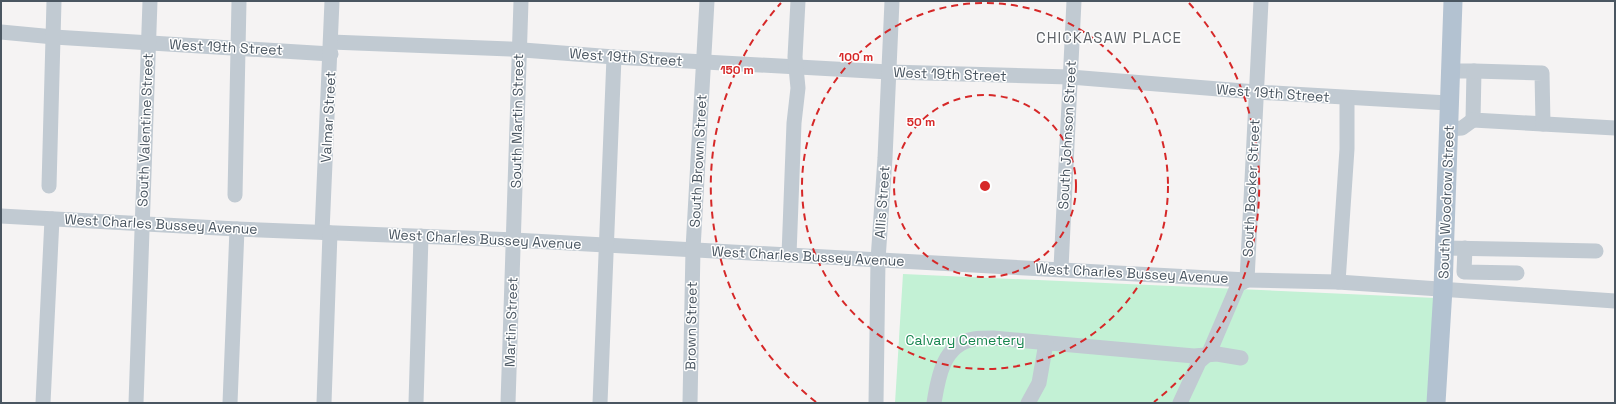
<svg xmlns="http://www.w3.org/2000/svg" width="1616" height="404" font-family="'Space Grotesk',sans-serif">
<style>
.green{fill:#c3f1d5}
.lines{fill:none;stroke-linecap:round;stroke-linejoin:round}
.minor{stroke:#c1cad2;stroke-width:15}
.major{stroke:#b3c2d1;stroke-width:19}
.ring{fill:none;stroke:#d62828;stroke-width:2;stroke-dasharray:7 5}
.labels{text-anchor:middle;dominant-baseline:central;stroke-width:3;stroke-linejoin:round;paint-order:stroke}
.street-label{font-size:14px;fill:#4a5661;stroke:#fff}
.park-label{font-size:14px;fill:#17864f;stroke:#fff}
.neighbourhood-label{font-size:15px;letter-spacing:1px;fill:#5f6368;stroke:#fff}
.centre{fill:#d62828;stroke:#fff;stroke-width:2}
.ring-label{font-size:12px;text-anchor:middle;font-weight:bold;fill:#d62828;stroke:#fff;stroke-width:3;stroke-linejoin:round;paint-order:stroke}
</style>
<rect width="100%" height="100%" fill="#f5f3f3"/>
<path class="green" d="M903,274L1436,298L1427,403H895Z"/>
<g class="lines">
<g class="minor">
<path d="M1,32L54,37L331,54"/>
<path d="M331,42L510,49L614,57L889,72L1070,77L1256,92L1448,103"/>
<path d="M1449,71H1474L1473,120L1615,128"/>
<path d="M1474,71L1542,73L1543,124"/>
<path d="M1449,129L1462,128L1473,120"/>
<path d="M49,186L54,1"/>
<path d="M235,195L239,1"/>
<path d="M1,216L237,229L514,240L1247,280L1338,282L1615,301"/>
<path d="M322,232L332,1"/>
<path d="M1444,248L1596,251"/>
<path d="M1465,248L1464,272L1517,273"/>
<path d="M789,255L794,123L798,88L795,57L798,1"/>
<path d="M1061,268L1074,1"/>
<path d="M1338,282L1347,149V98"/>
<path d="M43,403L52,219"/>
<path d="M136,403L150,1"/>
<path d="M230,403L237,229"/>
<path d="M324,403L330,233"/>
<path d="M416,403L421,236"/>
<path d="M508,403L521,1"/>
<path d="M600,403L614,57"/>
<path d="M690,403L693,249L707,1"/>
<path d="M876,403L878,260L885,158L892,1"/>
<path d="M934,403C938,378 943,344 974,339C980,338 986,338 993,338L1194,356L1217,354L1241,358"/>
<path d="M1028,403L1039,383L1046,343"/>
<path d="M1180,403L1199,362L1209,353L1238,285L1247,280L1261,1"/>
</g>
<path class="major" d="M1436,403L1443,289L1453,1"/>
</g>
<g class="ring">
<circle cx="985" cy="186" r="91"/>
<circle cx="985" cy="186" r="183"/>
<path d="M816 402A274 274 0 0 1 781 3M1189 3A274 274 0 0 1 1154 402"/>
</g>
<g class="labels">
<g class="street-label">
<text transform="translate(226 47) rotate(3)">West 19th Street</text>
<text transform="translate(626 57) rotate(4)">West 19th Street</text>
<text transform="translate(950 74) rotate(2)">West 19th Street</text>
<text transform="translate(1273 93) rotate(4)">West 19th Street</text>
<text transform="translate(328 117) rotate(-87)">Valmar Street</text>
<text transform="translate(517 121) rotate(-89)">South Martin Street</text>
<text transform="translate(145 130) rotate(-88)">South Valentine Street</text>
<text transform="translate(1067 135) rotate(-87)">South Johnson Street</text>
<text transform="translate(698 161) rotate(-87)">South Brown Street</text>
<text transform="translate(1251 188) rotate(-87)">South Booker Street</text>
<text transform="translate(882 202) rotate(-86)">Allis Street</text>
<text transform="translate(1446 202) rotate(-88)">South Woodrow Street</text>
<text transform="translate(161 224) rotate(3)">West Charles Bussey Avenue</text>
<text transform="translate(485 239) rotate(3)">West Charles Bussey Avenue</text>
<text transform="translate(808 256) rotate(3)">West Charles Bussey Avenue</text>
<text transform="translate(1132 273) rotate(3)">West Charles Bussey Avenue</text>
<text transform="translate(511 322) rotate(-88)">Martin Street</text>
<text transform="translate(691 326) rotate(-89)">Brown Street</text>
</g>
<g class="park-label">
<text x="965" y="340">Calvary Cemetery</text>
</g>
<g class="neighbourhood-label">
<text x="1109" y="37">CHICKASAW PLACE</text>
</g>
</g>
<circle cx="985" cy="186" r="6" class="centre"/>
<g class="ring-label">
<text x="856" y="61">100 m</text>
<text x="737" y="74">150 m</text>
<text x="921" y="126">50 m</text>
</g>
<rect width="1616" height="404" fill="none" stroke="#4a5661" stroke-width="4"/>
</svg>
